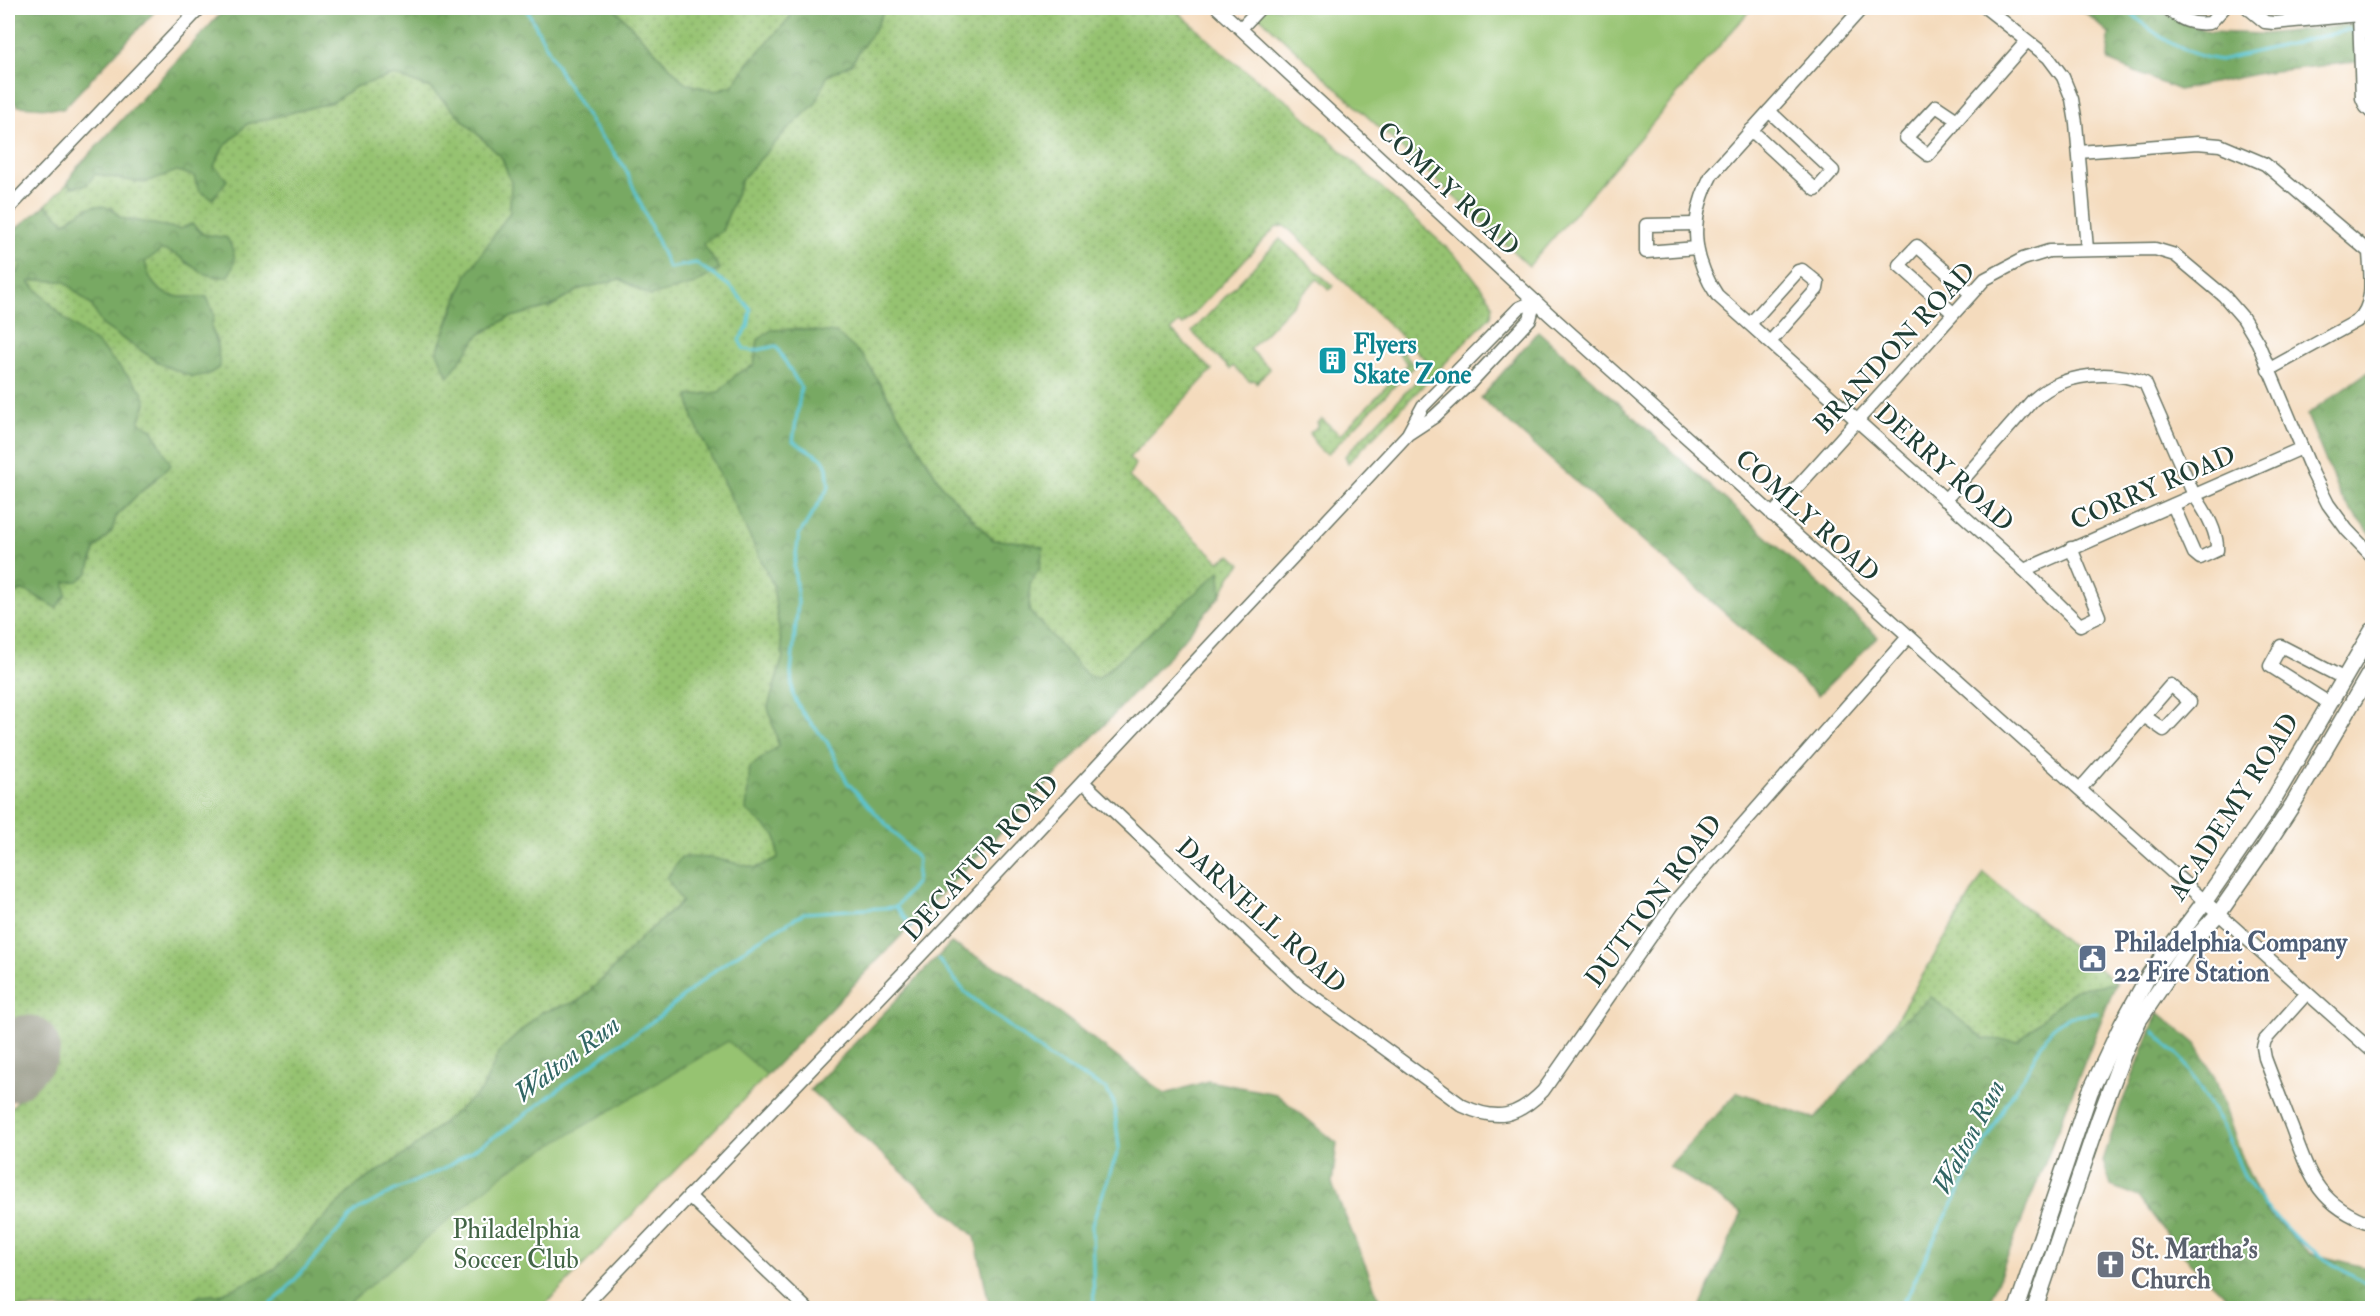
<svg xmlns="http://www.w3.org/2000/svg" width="2380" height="1316" font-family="'IM FELL Double Pica',serif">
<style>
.grass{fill:url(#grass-dots);stroke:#5a8052;stroke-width:1.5}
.forest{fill:url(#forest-crowns);stroke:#4c734c;stroke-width:1.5}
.green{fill:#96c371;stroke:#5a8052;stroke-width:1.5}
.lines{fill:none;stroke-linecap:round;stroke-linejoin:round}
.stream{stroke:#5bc6d4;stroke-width:3}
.taxiway{stroke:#8a8c78;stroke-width:27}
.runway{stroke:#8a8c78;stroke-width:68}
.minor-casing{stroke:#6a7464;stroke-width:15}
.major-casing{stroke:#6a7464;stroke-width:18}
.minor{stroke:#fff;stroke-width:12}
.major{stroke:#fff;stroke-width:15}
.labels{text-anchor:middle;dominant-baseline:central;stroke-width:4.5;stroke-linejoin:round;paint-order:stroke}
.street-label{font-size:26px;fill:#1f3d34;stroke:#fff}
.culture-label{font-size:26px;font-weight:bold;fill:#0d838f;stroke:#fff;text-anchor:start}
.service-label{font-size:26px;font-weight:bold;fill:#4e5e75;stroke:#fff;text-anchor:start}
.park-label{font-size:26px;fill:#436546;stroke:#fff}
.worship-label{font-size:26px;font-weight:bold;fill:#5b616d;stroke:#fff;text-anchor:start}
.water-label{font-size:27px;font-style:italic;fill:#316664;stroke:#fff}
</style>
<defs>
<pattern id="grass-dots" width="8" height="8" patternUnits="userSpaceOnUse" patternTransform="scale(1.5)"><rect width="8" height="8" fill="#96c371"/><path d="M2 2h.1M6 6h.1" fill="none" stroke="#7aa05e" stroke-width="1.8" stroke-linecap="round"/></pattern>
<pattern id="forest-crowns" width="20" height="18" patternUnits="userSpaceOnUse" patternTransform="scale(1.5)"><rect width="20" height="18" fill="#78a963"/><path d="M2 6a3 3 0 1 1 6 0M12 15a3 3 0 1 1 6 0" fill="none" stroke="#628b52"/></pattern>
</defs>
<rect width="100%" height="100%" fill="#fff"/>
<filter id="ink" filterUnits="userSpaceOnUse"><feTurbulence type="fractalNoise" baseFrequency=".0167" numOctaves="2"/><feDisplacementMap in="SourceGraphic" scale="12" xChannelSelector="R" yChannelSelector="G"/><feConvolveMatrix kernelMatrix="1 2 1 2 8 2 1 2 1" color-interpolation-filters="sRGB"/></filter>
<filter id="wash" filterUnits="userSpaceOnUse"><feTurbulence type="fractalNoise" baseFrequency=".008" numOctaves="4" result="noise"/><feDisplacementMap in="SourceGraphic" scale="24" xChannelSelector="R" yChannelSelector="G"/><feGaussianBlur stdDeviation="1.35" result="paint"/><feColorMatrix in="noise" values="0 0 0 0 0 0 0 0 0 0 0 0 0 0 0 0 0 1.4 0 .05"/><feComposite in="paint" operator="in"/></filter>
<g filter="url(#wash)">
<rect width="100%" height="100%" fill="#f4dbbd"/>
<g class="grass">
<path d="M614,8H795L788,20L751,60L733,85L715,91L685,83Z"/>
<path d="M885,8H1174L1231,60L1291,104L1462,262L1490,299L1493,306L1491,316L1348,463L1345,456L1423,374L1427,369L1426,360L1291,231L1284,226L1277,227L1270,233L1183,325L1179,323L1171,330L1212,370L1129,458L1135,464L1129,477L1219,561L1231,555L1241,564L1231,575L1221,595L1220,572L1097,679L1087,675L1029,611V583L1040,568L1024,542L993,540L942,486L863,356L836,334L797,329L758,340L754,365L738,373L720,392L688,396L694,421L773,585L783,657L768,707L779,746L750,767L776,836L778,858L756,868L713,858L682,901L641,938L610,972L579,1001L540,1013L500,1051L482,1090L407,1153L354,1187L274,1270L219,1295L199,1296L181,1308H8V1111L47,1069L8,1030V598L22,590L33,593L43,602L65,582L88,573L95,549L112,531L116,517L137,495L155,481L160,445L152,429L139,422L146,403L99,345L67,321L29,282C40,278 52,282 64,280L92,306L103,325L163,365L193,377L217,343L211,327L214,315L207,297C174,297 154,301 144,262L161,250L173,251L188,264L227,239L203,234L192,224L180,229L120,218L112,208L74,215L65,223L46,205L68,183L72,187L95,174L143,183L177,170L194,176L199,191L227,180L214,166L223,148L247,124L332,102L355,87L394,75L430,88L502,158L511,182L510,212L459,291L437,352L479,335L508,318L552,306L580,289L620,279L650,296L719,270L703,244L722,231L742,179L784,133L815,103L827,76L851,64L876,27Z"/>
<path d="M1280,239L1333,286L1329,290L1317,279L1250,349L1270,369L1256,383L1254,380L1249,381L1233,366L1230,369L1192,332Z"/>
<path d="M8,252L21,264L18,274L8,265Z"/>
<path d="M1402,351L1414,366L1328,454C1317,451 1314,441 1310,433L1319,425L1317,423L1322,419L1340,435L1408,364L1399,355Z"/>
<path d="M1984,873L2116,983L2075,989L2018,1041L1984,1039L1931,997L1888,1033Z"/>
</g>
<g class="forest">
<path d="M8,8H158L63,109L18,106L8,96Z"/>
<path d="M226,8H614L685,83L715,91L733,85L751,60L788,20L795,8H885L876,27L851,64L827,76L816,103L784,133L742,179L722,231L703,244L720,269L695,284L650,296L620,279L580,289L552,306L508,318L479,335L448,377L437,352L466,276L510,212L511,182L502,158L430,88L394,75L355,87L333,102L247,124L223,148L214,166L227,180L213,199L199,191L194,176L177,171L143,183L95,174L87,185L71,187L68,183L73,172Z"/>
<path d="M2080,8H2155L2158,11L2209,32L2264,34L2349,25L2372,16V60L2266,72L2179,90L2108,61L2109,33Z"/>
<path d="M46,205L65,223C84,207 102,196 121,218L180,229L192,224L203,234L227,238C236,253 238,263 227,277C222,277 216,277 212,276C192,272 182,252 161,250L145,262C153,300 175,298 207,297L214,315L211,327L217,343L220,367L209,374L193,377L163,365L102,325L92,306L64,281C52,282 40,278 29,282L67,321L99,345L142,391L146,403L139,422L152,429L171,465L137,495L116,516L112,531L95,549L88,573L78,581L65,582L66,595L56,608C44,602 35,593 22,590L8,598V265L18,273L21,265L8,252V235Z"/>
<path d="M797,329L836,333L863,356L942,486L993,540L1024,542L1043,547L1040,568L1030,583L1029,611L1087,675L1098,679L1220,571L1221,595L1169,656L1104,725L767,1075L754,1076L367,1308H181L199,1296L219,1295L274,1270L354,1187L407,1153L482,1090L500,1051L540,1013L579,1001L610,972L641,938L682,902L667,878L681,857L713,858L756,868L778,858L776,836L746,810L750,767L779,746L768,707L783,657L773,585L694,421L688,396L719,392L738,373L754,365L758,340L771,330Z"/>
<path d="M1538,331L1878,637L1818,695L1481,398Z"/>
<path d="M2372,369V536L2341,498L2307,415Z"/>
<path d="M951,943L1010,975L1165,1094L1208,1081L1276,1094L1337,1143L1332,1184L1383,1308H990L975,1237L810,1090Z"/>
<path d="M2116,983L1987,1308H1700L1742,1213L1669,1166L1738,1092L1815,1119L1888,1033L1931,997L1984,1039L2018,1041L2075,989Z"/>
<path d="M2158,1012L2196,1044L2215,1078L2243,1161L2267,1212L2309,1253L2372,1269V1308H2238L2179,1251L2139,1197L2111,1186L2103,1161L2120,1108Z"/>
</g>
<g class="green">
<path d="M1250,8H1752L1529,266Z"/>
<path d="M728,1041L767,1075L542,1308H343L507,1171Z"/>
</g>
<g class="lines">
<g class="stream">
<path d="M526,8L561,74L593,126L624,166L669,268L696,263L731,287L751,310L748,327L739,340L744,349L753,351L776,346L801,388L793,441L823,459L827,468L829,487L799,535L794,567L798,602L791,673L793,695L802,712L827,742L847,782L918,859L916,882L896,907"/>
<path d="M2126,8C2152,34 2182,55 2220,60L2349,30L2356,33"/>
<path d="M2362,35L2372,39"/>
<path d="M896,907L912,927"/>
<path d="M938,959L965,992L1050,1058L1106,1089L1114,1103L1119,1148L1092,1224L1094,1308"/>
<path d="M2154,1031L2183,1060L2224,1129L2245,1178L2265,1206L2296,1238L2331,1263L2372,1288"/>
<path d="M266,1308L283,1293L355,1212L393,1191L443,1169L505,1130L612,1049L659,1017L715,970L757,941L804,913L896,907"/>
<path d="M1899,1308L1910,1291L1935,1237L2006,1104L2029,1068L2040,1046L2052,1028L2067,1017L2097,1013"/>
</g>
<path class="taxiway" d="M8,1055L14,1061"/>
<path class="runway" d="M8,1068L26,1049"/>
</g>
</g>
<g filter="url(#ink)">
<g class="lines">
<defs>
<g id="minor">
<path d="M1218,8L1550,315L2372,1051"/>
<path d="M1862,8L1712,174C1690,216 1690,255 1717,295L2024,570L2080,625L2099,616L2071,548"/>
<path d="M1986,8L2048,57L2063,77L2072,99L2076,123L2087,249"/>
<path d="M2167,8C2181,20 2191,25 2210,23L2224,8"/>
<path d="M2248,8L2265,22L2274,23L2359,15L2364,8"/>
<path d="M2359,15L2362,98L2366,107L2372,113"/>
<path d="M1241,28L1260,8"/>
<path d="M1936,106L1957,120L1951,129L1928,155L1906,138Z"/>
<path d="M1957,120L2027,41"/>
<path d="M1751,130L1816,190L1833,171L1769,111"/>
<path d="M2079,152L2197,143L2220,145L2265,164L2369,252C2370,274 2376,305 2357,321L2268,370"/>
<path d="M8,209L200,8"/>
<path d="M1695,224L1646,225V252L1697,248"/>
<path d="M1953,313L1899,265L1917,246L1970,293"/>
<path d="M1750,324L1798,271L1802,270L1818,283L1817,289L1770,342"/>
<path d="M1409,432L1423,406L1519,308L1535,301"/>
<path d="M1945,500L2032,401C2040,394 2049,387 2060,383C2084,373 2120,372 2145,383L2194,495C2204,509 2218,532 2217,550L2200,558L2194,553L2173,505"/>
<path d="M1772,515L1985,279L2023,259L2049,251L2155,249L2175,255L2224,296L2243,318L2258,343L2313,474L2328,504L2347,530L2372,556"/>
<path d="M2024,570L2302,448"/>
<path d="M2171,685L2190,702L2164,730L2144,716Z"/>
<path d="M2329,703L2270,666L2281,646L2343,678"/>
<path d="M1083,782L1299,986L1463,1106C1498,1122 1517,1117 1543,1091L1677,899L1908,637"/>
<path d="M2080,789L2144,716"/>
<path d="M2307,993L2265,1040L2263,1047L2265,1058C2274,1082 2283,1105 2292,1128C2310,1177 2319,1206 2372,1224"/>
<path d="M689,1196L806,1308"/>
<path d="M582,1308L932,943L1408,434L1434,417L1469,384L1530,319L1535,301"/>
</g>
<g id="major">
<path d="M2017,1308L2090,1092L2122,1024L2149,975L2205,901L2265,814L2372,631"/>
<path d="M2035,1308L2099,1119L2123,1055L2139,1020L2190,944L2219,913L2265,847L2293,804L2372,669"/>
</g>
</defs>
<use href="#minor" class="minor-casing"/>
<use href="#major" class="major-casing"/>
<use href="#minor" class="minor"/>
<use href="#major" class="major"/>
</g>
</g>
<defs>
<symbol id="building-square" viewBox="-11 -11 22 22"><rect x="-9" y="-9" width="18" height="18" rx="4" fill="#0f9aa8" stroke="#fff"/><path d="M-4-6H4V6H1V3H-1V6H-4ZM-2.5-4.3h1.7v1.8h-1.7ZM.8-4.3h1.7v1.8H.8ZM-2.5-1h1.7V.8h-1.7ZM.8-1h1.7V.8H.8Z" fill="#fff"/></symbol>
<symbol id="civic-square" viewBox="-11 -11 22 22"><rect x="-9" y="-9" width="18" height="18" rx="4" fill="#5c6f8a" stroke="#fff"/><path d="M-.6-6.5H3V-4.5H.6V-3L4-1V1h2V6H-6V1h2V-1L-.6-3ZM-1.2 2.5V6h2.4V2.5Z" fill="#fff"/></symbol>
<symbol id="church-square" viewBox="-11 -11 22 22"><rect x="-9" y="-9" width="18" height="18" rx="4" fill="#6b7280" stroke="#fff"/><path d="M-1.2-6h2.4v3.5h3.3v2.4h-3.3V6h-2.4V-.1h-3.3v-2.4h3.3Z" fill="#fff"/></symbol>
</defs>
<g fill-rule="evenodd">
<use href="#building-square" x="1316" y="344" width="33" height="33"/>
<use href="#civic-square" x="2076" y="942" width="33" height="33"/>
<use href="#church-square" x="2094" y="1248" width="33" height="33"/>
</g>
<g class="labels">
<g class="street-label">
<text transform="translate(1448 189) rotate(43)">COMLY ROAD</text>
<text transform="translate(1895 348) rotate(-47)">BRANDON ROAD</text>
<text transform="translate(1944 468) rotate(42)">DERRY ROAD</text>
<text transform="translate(2153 488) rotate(-23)">CORRY ROAD</text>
<text transform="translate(1807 516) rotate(42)">COMLY ROAD</text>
<text transform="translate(2234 807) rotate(-57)">ACADEMY ROAD</text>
<text transform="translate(981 858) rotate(-47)">DECATUR ROAD</text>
<text transform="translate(1654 901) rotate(-53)">DUTTON ROAD</text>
<text transform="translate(1261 916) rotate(42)">DARNELL ROAD</text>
</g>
<g class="culture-label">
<text x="1353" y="345">Flyers<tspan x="1353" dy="30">Skate Zone</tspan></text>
</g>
<g class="service-label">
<text x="2114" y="943">Philadelphia Company<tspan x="2114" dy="30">22 Fire Station</tspan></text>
</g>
<g class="park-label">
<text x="516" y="1230">Philadelphia<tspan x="516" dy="30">Soccer Club</tspan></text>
</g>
<g class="worship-label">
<text x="2131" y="1250">St. Martha's<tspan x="2131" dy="30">Church</tspan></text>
</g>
<g class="water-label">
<text transform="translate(567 1059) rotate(-37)">Walton Run</text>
<text transform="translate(1969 1137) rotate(-62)">Walton Run</text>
</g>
</g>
<rect width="2380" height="1316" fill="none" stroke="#fff" stroke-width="30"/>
</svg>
